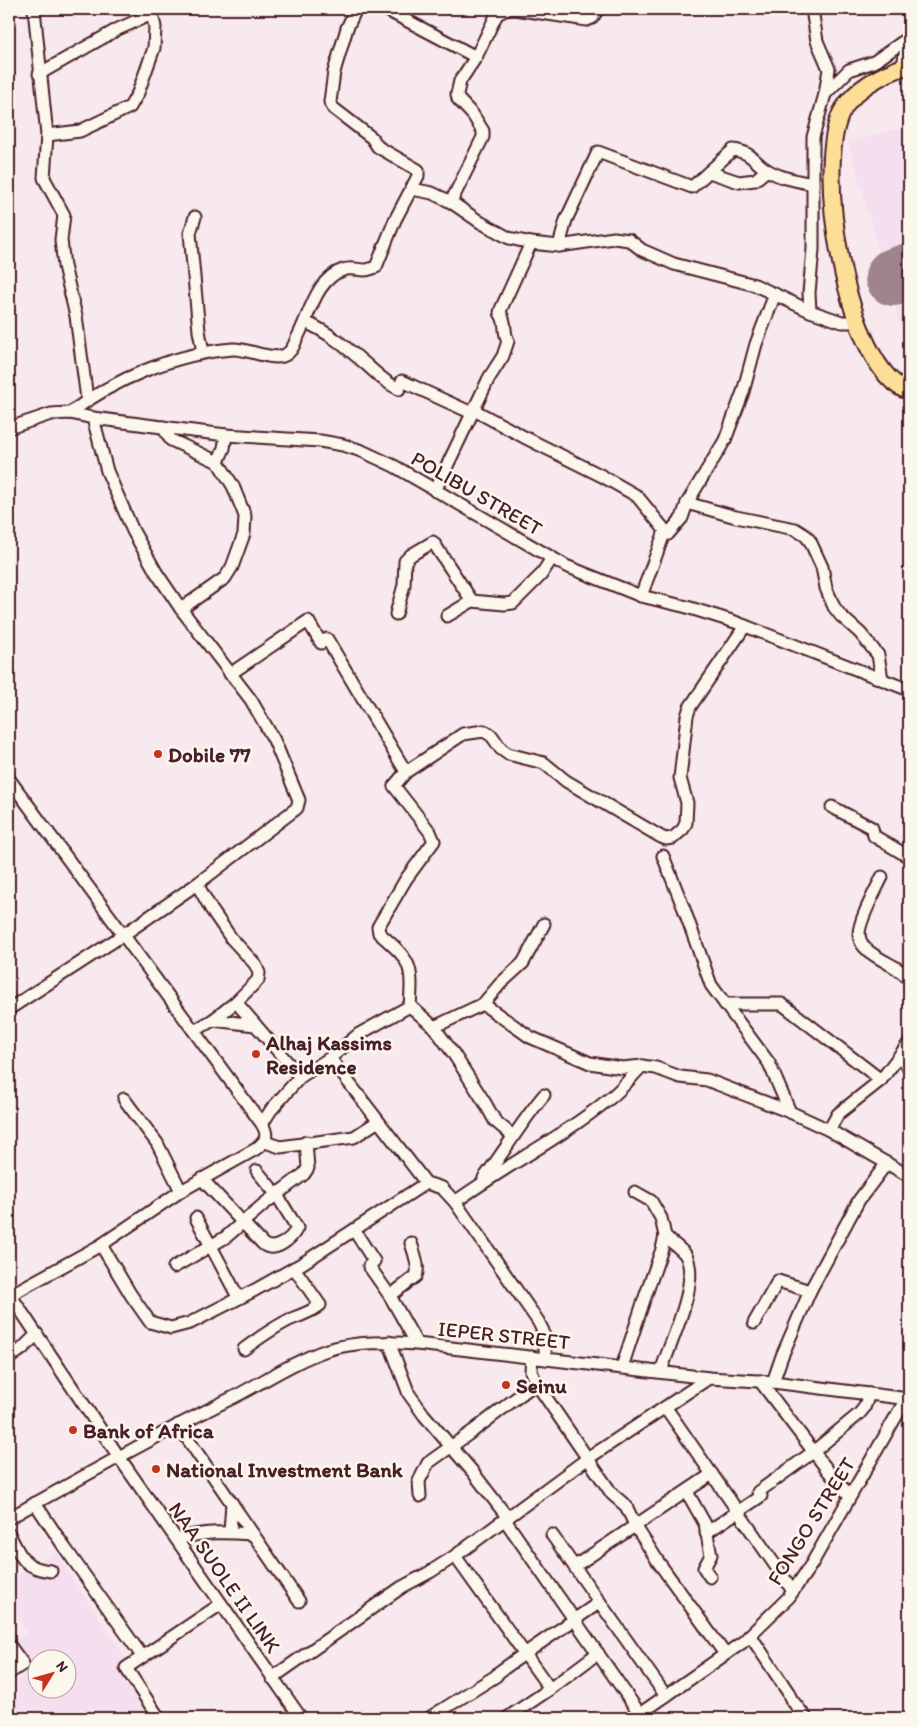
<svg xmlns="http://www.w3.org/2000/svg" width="918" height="1727" font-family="Itim,sans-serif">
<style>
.built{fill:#f5dfee;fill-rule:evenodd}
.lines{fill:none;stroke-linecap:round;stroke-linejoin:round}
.runway{stroke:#a0848c;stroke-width:58}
.minor-casing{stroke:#4a1f2b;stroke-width:15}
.highway-casing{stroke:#4a1f2b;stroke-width:20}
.minor{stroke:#fbf7ec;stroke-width:11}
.highway{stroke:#fdde96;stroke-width:16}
.poi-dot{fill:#c8321e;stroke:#fbf7ec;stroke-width:2}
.labels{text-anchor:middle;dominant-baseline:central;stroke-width:5;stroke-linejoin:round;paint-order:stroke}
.street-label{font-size:21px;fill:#4a1f2b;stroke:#fbf7ec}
.poi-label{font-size:21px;font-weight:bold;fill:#4a1f2b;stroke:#fbf7ec;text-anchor:start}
</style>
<rect width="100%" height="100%" fill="#f7e9ed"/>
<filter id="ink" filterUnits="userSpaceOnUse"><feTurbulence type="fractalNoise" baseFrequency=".02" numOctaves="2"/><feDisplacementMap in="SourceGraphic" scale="10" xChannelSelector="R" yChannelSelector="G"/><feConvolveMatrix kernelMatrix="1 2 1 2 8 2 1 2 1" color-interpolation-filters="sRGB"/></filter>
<g filter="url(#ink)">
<g class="built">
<path d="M909,125V356L848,143Z"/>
<path d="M55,1552L166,1718H9V1686L25,1675L9,1651V1646L28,1633L9,1605V1582ZM38,1660H68V1690H38Z"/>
</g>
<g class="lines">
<path class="runway" d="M894,277L909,272"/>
<defs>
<g id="minor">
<path d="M34,9L47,135L44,178L64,215L61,240L64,266L76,316L87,399"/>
<path d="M385,9L476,57"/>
<path d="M903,67L909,27"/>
<path d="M39,74L118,29L152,14L154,9"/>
<path d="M825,94L849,70L874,62L907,39"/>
<path d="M47,135L80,131L130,107L138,93L154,48L155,27L152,14"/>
<path d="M709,172L739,182L755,180L767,170"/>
<path d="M412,189L432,193L451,202L480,222L509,238L531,243L559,246L614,238L629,240L642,250L674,264L755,285L810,311L842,322H857"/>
<path d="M451,202L483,137V131L473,115L458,99L457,94L460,81L476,57L497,14L505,10L515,9L587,20L592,18L598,9"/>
<path d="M195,217L190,233L199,331L203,352"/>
<path d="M559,246L566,220L598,152L692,187L733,150C754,153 751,160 767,170C780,178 798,181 813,184"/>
<path d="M810,311L809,293L813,249V137L825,94L829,69L817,41L812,9"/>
<path d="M305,322C329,332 348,349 368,366C378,375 386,383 399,389L402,381L472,413"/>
<path d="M474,410L524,437L602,476L637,496L668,534"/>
<path d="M70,413C114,379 177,353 233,349C247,348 273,362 285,355C291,352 294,346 296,340C309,318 315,279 343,270C352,267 357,270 365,270C369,270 372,268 376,267L395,220L418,176V170L378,147L372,138L333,108L330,102L334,72L347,28L356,9"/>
<path d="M163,427L171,440L218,462"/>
<path d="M9,428L51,414L70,413L93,418L185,430L226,435L320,441L343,445L362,451L394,466L566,566L641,596L687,607L735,622L909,690"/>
<path d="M435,491L489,378L503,356L508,341C502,329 508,324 500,313L501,309L531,243"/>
<path d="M687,503L736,517L795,529L806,536L810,541L822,567L826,588L834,607L841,616L860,633L878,655L882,679"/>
<path d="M641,596L665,531L668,534L682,518L687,503L725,440L743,392L756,344L775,294"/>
<path d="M181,609L225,578L232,567L244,534L245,516L233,486L218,462L224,448L226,435"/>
<path d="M396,614L404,585L405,561L411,555L433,542L472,601"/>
<path d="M447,616L472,601L504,604L513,603L541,575L552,558"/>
<path d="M230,674L308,621L321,643L327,639L406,772L394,786L430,832L434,841L406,879L378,927L379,933C411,961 413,964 410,1006L359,1034L330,1058L300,1077L271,1110L262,1124"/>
<path d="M406,772L463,734L484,731L492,736L501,749L508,754L544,763L566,781L661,837L666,839L673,838L683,829L686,823L687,803L680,778L687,716L690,707L745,626"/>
<path d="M9,779L262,1124C269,1136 266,1141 256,1149L181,1191L101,1245L10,1295"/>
<path d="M832,807L872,828L874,836L909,857"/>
<path d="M663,856L684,909L711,985L769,1063L790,1112"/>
<path d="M882,877C876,890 859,920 859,934C859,943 867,951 874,955C889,965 896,965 909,979"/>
<path d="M197,884L211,909L231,938L255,964L259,973L258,980L236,1002"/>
<path d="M483,1004L500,984L523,963L544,924"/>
<path d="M725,1004H782L881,1080"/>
<path d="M410,1006L434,1027L483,1004L530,1037L590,1063L622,1068L642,1066L656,1068L680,1077L707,1080L790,1112L829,1130L909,1176"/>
<path d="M9,1009L123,935L197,884L297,808L299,800L274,740L251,700L181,609L156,572L133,531L107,471L93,418"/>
<path d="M213,1020L255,1025"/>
<path d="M434,1027L453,1053L485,1103L495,1121L513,1136"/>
<path d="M194,1031L213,1020L236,1002L300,1077"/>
<path d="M900,1056L909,1068"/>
<path d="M330,1058L426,1183L442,1188L455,1202"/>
<path d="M124,1099L157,1143L181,1191"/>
<path d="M829,1130L838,1114L881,1080L909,1043"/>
<path d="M265,1142L280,1147L354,1137L377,1122"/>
<path d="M484,1178C505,1151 522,1121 544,1095"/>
<path d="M202,1179L263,1244C274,1253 291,1240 297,1228L277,1195L257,1171"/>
<path d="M196,1218L238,1297"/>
<path d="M354,1230L374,1261L369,1266L390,1296L417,1344"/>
<path d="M101,1245L131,1295L150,1322L171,1328L190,1323L255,1290L303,1263L426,1183"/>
<path d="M174,1267L226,1237L264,1204L304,1174L308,1168L306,1142"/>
<path d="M9,1293L119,1457L301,1718"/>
<path d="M390,1296L416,1276C420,1267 414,1253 411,1243"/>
<path d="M754,1323L778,1281L810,1291"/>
<path d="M389,1342L409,1394L424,1415L472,1471L508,1518"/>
<path d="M244,1349C259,1338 274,1327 291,1319C302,1315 311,1312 320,1305L294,1268"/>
<path d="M532,1357L531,1371L536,1383L612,1494L626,1506L636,1527L659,1563L725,1654"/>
<path d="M9,1358L22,1349L37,1334"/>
<path d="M546,1359L543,1331L538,1321L455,1202C505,1166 561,1138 609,1099C621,1090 631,1077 642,1066"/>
<path d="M622,1367L644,1300L662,1249L665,1236L661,1218L651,1201L635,1192"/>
<path d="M661,1372C669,1343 702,1281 685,1254C680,1248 671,1242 665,1236"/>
<path d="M760,1381L829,1472L850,1496"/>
<path d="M773,1382L782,1356L810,1291L859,1200L887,1163"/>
<path d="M666,1408L793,1591"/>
<path d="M178,1425L299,1601"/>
<path d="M687,1492L705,1524L711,1555L704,1568L710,1577"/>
<path d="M420,1496L419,1481L428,1463L473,1431L536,1383"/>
<path d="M35,1503L65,1548L142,1656"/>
<path d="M9,1518C84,1476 159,1434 236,1396C266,1380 295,1361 327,1350C357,1341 387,1342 417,1344L709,1378L773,1382L909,1399"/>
<path d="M505,1520L640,1714"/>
<path d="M230,1532L232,1503"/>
<path d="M706,1533L761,1496L758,1492L813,1452L859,1414L864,1408L869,1394"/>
<path d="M9,1534C21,1557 23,1568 51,1571"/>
<path d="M552,1535L666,1696"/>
<path d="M177,1539C206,1531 223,1532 253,1534"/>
<path d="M455,1556L550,1689"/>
<path d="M575,1566L712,1474"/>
<path d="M750,1635L788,1692L791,1699L806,1718"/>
<path d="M9,1645L23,1664L9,1673"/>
<path d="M272,1678L402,1587L430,1572L455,1556L587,1459L709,1378"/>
<path d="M159,1718L126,1668L221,1604"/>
<path d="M429,1718L496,1676L499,1672C532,1648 567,1625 600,1602"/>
<path d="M507,1718L550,1689L598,1653"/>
<path d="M634,1718L743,1642L789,1597L811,1565L906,1399"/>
</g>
<path id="highway" d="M909,65C885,73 858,86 844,108C811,158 847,373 909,391"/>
</defs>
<use href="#minor" class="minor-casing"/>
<use href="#highway" class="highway-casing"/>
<use href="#minor" class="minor"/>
<use href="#highway" class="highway"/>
</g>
</g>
<g class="poi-dot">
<circle cx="158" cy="754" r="5"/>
<circle cx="256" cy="1054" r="5"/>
<circle cx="506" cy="1385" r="5"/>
<circle cx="73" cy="1430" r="5"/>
<circle cx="156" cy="1469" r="5"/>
</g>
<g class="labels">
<g class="street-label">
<text transform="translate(477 493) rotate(30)">POLIBU STREET</text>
<text transform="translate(504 1335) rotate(6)">IEPER STREET</text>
<text transform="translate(811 1521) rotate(-58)">FONGO STREET</text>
<text transform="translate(225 1577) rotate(55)">NAA SUOLE II LINK</text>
</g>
<g class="poi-label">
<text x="168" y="754">Dobile 77</text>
<text x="266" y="1042">Alhaj Kassims<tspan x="266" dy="24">Residence</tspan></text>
<text x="516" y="1385">Seinu</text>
<text x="83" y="1430">Bank of Africa</text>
<text x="166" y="1469">National Investment Bank</text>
</g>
</g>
<rect width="918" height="1727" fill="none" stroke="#fbf7ec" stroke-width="30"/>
<rect x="15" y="15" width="888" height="1697" fill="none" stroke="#4a1f2b" stroke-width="2" filter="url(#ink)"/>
<g transform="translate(52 1674) rotate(53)"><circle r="24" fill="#fbf7ec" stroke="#b4a19f"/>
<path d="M0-4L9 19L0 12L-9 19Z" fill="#c8321e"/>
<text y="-8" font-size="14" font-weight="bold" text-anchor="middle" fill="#4a1f2b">N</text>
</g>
</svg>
